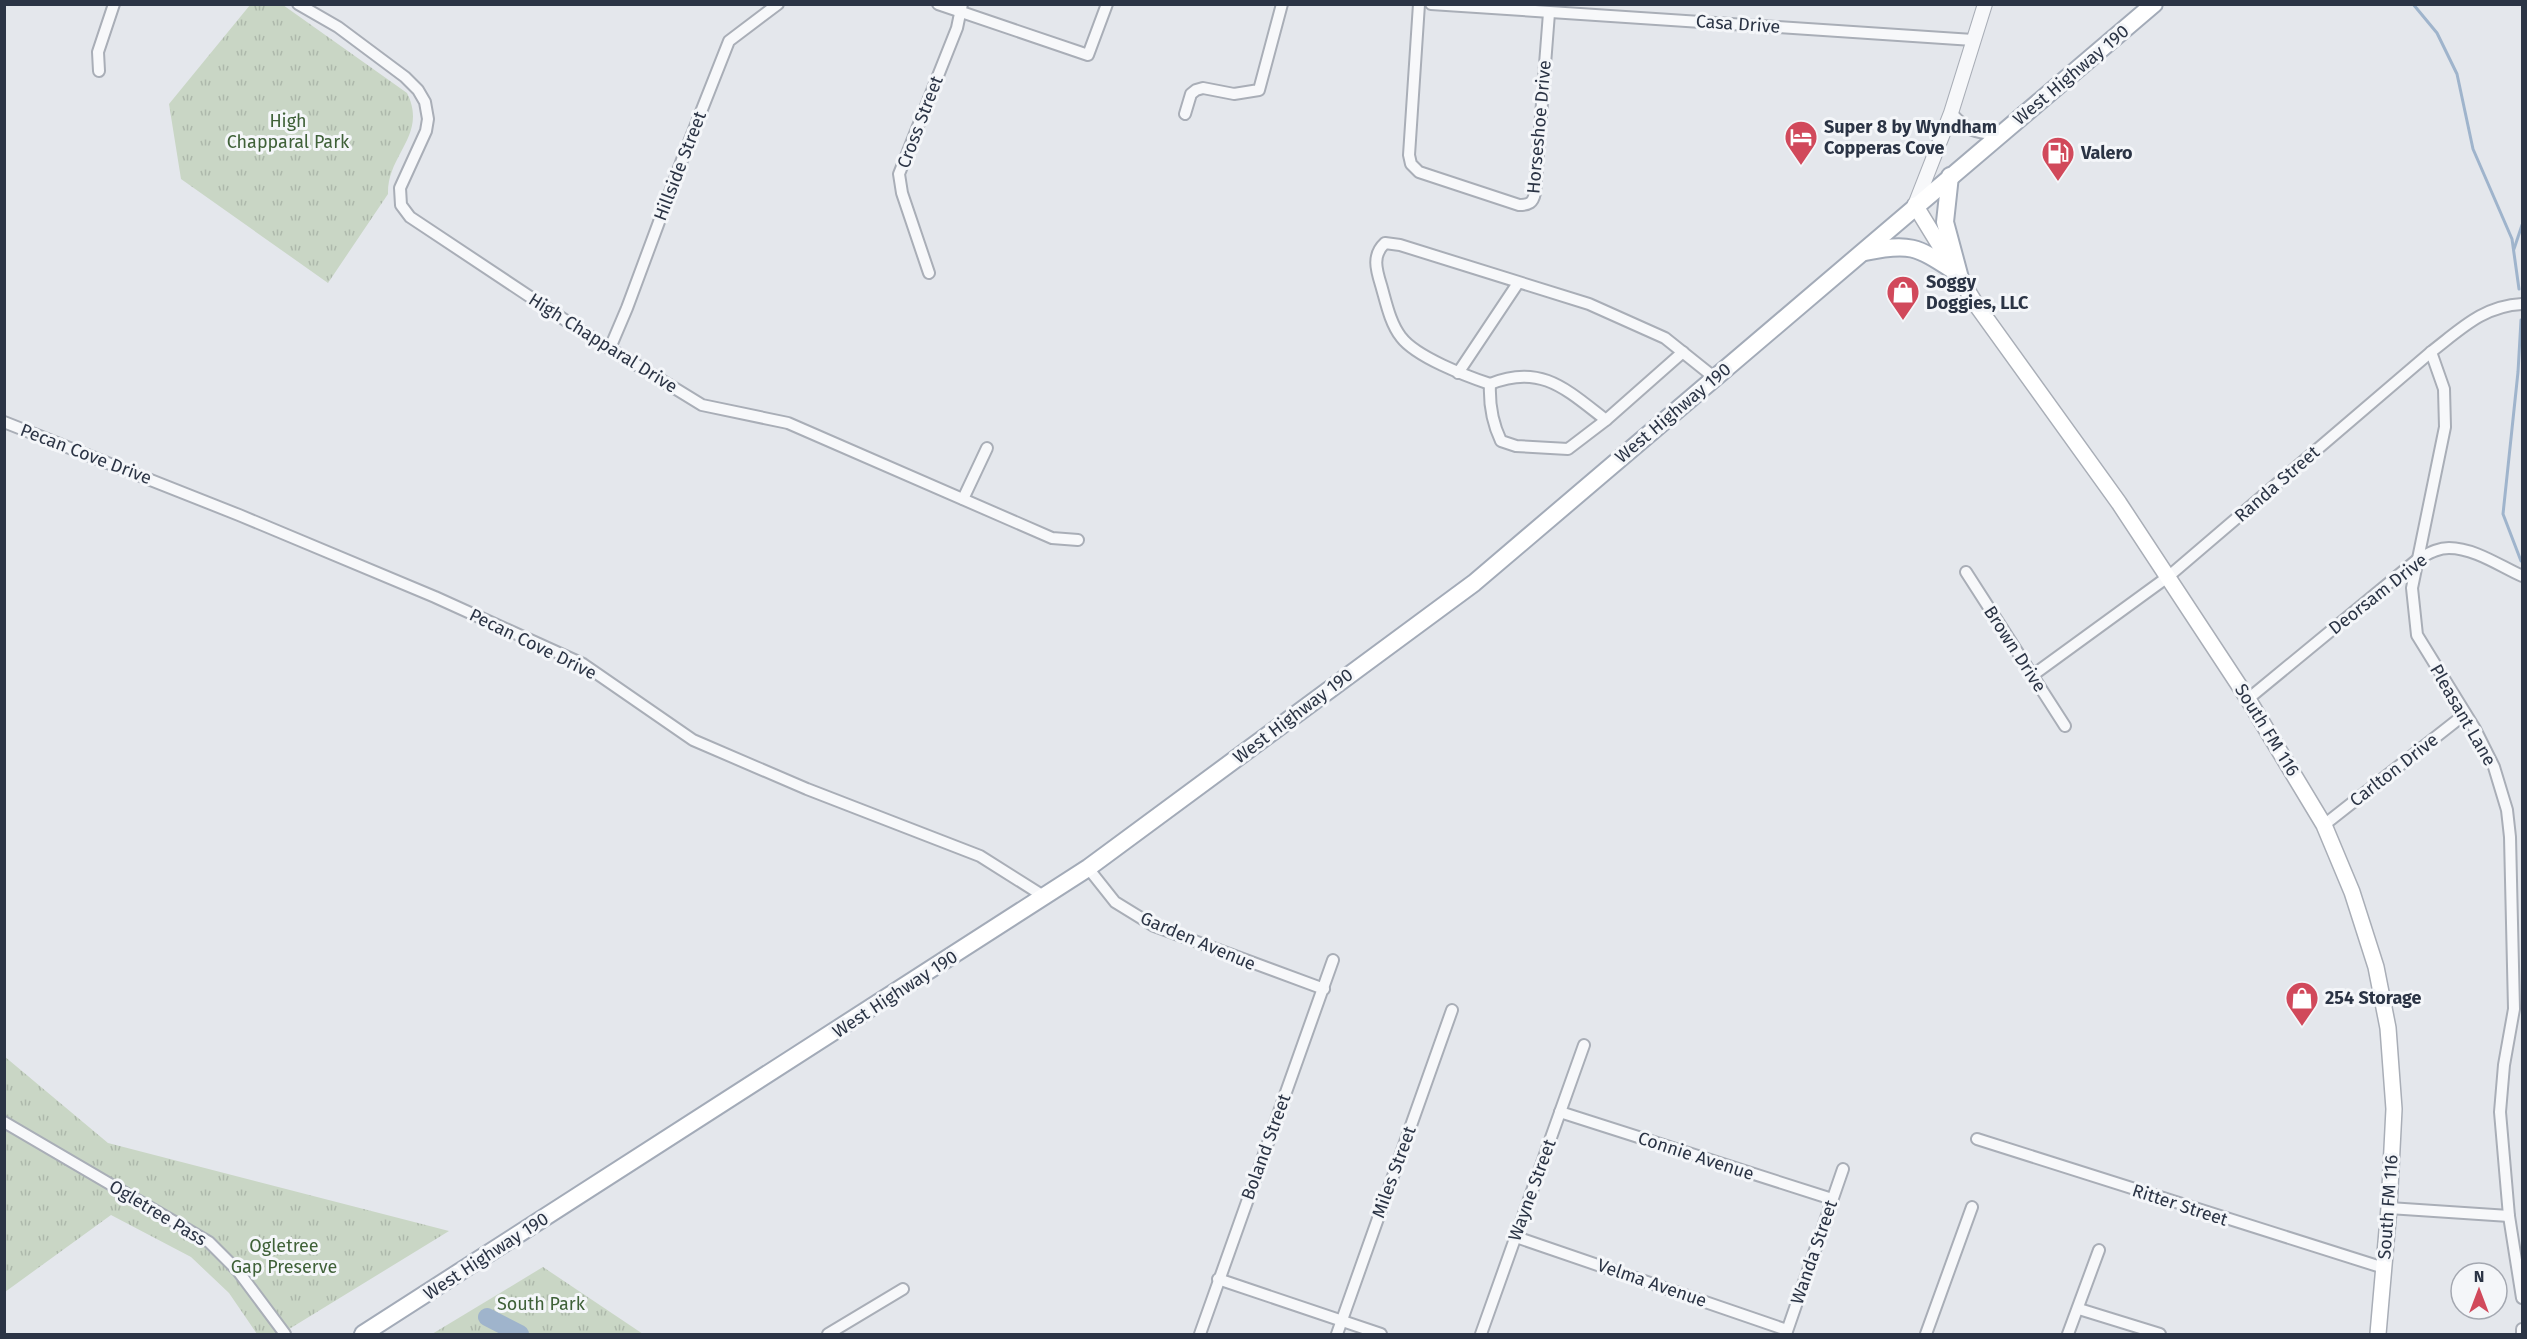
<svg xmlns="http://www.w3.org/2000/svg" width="2527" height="1339" font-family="'Fira Sans',sans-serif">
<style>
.grass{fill:url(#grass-tufts)}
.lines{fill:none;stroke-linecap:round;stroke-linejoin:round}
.stream{stroke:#9fb4cc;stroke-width:3}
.river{stroke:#9fb4cc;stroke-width:18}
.minor-casing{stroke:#a9aeb7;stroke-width:14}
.tertiary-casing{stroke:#a9aeb7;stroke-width:16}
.secondary-casing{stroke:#a9aeb7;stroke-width:18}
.primary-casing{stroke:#a3abb8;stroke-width:20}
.minor{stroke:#f7f8fa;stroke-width:10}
.tertiary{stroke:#f7f8fa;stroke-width:14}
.secondary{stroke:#fff;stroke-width:15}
.primary{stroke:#fff;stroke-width:16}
.labels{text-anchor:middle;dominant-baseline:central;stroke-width:6;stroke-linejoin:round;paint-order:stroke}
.street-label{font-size:18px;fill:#2b3445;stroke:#f4f6f9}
.park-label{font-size:18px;fill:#3f6138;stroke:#f4f6f9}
.poi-label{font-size:18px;font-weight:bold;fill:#2b3445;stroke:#f4f6f9;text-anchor:start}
</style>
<defs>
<pattern id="grass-tufts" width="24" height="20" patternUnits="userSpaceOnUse" patternTransform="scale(1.5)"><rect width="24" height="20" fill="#c9d6c5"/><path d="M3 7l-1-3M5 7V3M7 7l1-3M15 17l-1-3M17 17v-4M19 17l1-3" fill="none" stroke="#adb8ab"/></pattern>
</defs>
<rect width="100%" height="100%" fill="#e4e7ec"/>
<g class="grass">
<path d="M250,5H283L407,93C428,135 387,154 388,194L328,283L181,179L169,104Z"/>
<path d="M4,1056L108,1143L449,1231L281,1334H257L229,1293L191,1257L111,1215L5,1292Z"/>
<path d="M543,1267L643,1334H432Z"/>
</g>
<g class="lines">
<g class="stream">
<path d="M2413,4L2437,33L2457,74L2473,149L2512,239L2519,289"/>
<path d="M2514,249L2522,225"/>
<path d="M2521,320L2518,372L2503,514L2521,561"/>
</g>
<path class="river" d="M487,1317L520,1334"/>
<defs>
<g id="minor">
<path d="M298,4L338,27L405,77L418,90L425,102L428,119L426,131L400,188L401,205L410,217L583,332L702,405L788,423L1052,538L1078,540"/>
<path d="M938,4L1088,55L1107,4"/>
<path d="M1419,4L1409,155L1411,164L1419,172L1519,205C1529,205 1533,203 1535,193L1549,13"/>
<path d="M1431,4L1973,40"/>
<path d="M99,71L98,52L114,4"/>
<path d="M1951,113C1969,132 1974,132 2000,135"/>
<path d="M1185,114L1191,94L1196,90L1203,88L1234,94L1259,90L1282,4"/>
<path d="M929,273L902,193L899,174L957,28L962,4"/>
<path d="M610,348L627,308L682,160L729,41L778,4"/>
<path d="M2431,352L2444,389L2445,427L2412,588L2417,635L2475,729L2494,767L2507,810L2510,837L2514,1009L2504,1065L2500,1112L2509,1216L2522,1298"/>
<path d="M1458,373L1518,283"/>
<path d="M1490,384C1489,405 1492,422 1501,441L1516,446L1568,449L1606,420L1683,352"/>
<path d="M1606,420C1567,390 1541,363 1490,384C1466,376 1416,357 1401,337C1390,323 1386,302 1381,285C1376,269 1372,255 1385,243L1400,245L1589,304L1665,338L1715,378"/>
<path d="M4,422L239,515L435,597L583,664L693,740L807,789L980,856L1045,897"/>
<path d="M963,499L987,448"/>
<path d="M1966,572L2065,726"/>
<path d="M2033,675L2169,576L2431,352C2461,329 2483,306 2522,304"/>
<path d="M2248,699L2418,559C2428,554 2437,548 2449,548C2474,548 2500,566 2522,576"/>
<path d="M2324,825L2465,714"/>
<path d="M1088,868L1115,902L1154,926L1324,989"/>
<path d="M1560,1112L1832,1199"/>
<path d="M4,1122L209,1242L238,1271L285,1334"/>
<path d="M1977,1139L2384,1268"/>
<path d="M2389,1208L2509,1216"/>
<path d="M1516,1237L1787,1330"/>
<path d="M1218,1279L1381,1334"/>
<path d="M2079,1309L2160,1334"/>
<path d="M828,1334L903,1289"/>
<path d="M1200,1334L1333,960"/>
<path d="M1337,1334L1452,1010"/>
<path d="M1481,1334L1584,1045"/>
<path d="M1786,1334L1843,1169"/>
<path d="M1926,1334L1972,1207"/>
<path d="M2068,1334L2099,1250"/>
<path d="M2522,1334V1329"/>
</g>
<path id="tertiary" d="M1915,205L1951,113L1985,4"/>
<path id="secondary" d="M1915,205L1975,303L2119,503L2248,699L2324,825L2352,892L2376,967L2388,1028L2394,1109L2389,1208L2378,1334"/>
<g id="primary">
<path d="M1950,176L1945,222L1960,278"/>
<path d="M1865,252C1911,242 1917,247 1956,272"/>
<path d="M363,1334L1088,868L1474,583L2154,4"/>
</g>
</defs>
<use href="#minor" class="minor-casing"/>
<use href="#tertiary" class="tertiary-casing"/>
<use href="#secondary" class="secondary-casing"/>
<use href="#primary" class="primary-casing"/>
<use href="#minor" class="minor"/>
<use href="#tertiary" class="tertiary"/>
<use href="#secondary" class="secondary"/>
<use href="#primary" class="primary"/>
</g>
<defs>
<symbol id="hotel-pin" viewBox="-11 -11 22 30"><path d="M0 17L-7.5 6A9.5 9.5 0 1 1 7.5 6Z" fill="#d1495b" stroke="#f4f6f9"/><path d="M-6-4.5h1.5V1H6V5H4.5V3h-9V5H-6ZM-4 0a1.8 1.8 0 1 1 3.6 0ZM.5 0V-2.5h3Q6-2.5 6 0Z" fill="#fff"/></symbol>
<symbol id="fuel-pin" viewBox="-11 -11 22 30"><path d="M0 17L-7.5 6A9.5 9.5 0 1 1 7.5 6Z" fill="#d1495b" stroke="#f4f6f9"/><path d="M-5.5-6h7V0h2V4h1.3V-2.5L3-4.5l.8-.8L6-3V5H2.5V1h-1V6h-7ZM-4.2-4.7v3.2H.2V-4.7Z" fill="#fff"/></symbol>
<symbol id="shop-pin" viewBox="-11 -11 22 30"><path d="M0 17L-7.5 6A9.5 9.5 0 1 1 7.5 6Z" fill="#d1495b" stroke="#f4f6f9"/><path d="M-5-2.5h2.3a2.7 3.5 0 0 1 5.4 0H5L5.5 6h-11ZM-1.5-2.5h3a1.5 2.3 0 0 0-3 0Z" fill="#fff"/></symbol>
</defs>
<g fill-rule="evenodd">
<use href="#hotel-pin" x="1782" y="118" width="38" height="52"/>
<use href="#fuel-pin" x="2039" y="134" width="38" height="52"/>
<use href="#shop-pin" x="1884" y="273" width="38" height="52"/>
<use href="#shop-pin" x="2283" y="979" width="38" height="52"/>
</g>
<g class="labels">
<g class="street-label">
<text transform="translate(1738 24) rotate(4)">Casa Drive</text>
<text transform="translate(2071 75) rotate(-40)">West Highway 190</text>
<text transform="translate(920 122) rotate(-69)">Cross Street</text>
<text transform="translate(1539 127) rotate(-85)">Horseshoe Drive</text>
<text transform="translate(680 166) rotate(-69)">Hillside Street</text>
<text transform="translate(603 343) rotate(32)">High Chapparal Drive</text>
<text transform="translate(1673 413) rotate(-40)">West Highway 190</text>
<text transform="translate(86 454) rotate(21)">Pecan Cove Drive</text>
<text transform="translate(2277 484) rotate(-41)">Randa Street</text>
<text transform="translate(2378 594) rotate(-38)">Deorsam Drive</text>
<text transform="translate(533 644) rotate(26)">Pecan Cove Drive</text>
<text transform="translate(2015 649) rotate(57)">Brown Drive</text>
<text transform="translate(2463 715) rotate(60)">Pleasant Lane</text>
<text transform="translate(1293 716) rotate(-37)">West Highway 190</text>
<text transform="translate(2267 730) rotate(58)">South FM 116</text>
<text transform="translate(2394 770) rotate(-38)">Carlton Drive</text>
<text transform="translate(1198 941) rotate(23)">Garden Avenue</text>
<text transform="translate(895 994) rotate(-33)">West Highway 190</text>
<text transform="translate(1266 1147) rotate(-70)">Boland Street</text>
<text transform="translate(1696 1156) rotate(18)">Connie Avenue</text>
<text transform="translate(1394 1172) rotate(-70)">Miles Street</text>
<text transform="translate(1532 1190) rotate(-70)">Wayne Street</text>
<text transform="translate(2180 1205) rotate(18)">Ritter Street</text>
<text transform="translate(2388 1207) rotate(-86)">South FM 116</text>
<text transform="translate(158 1213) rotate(31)">Ogletree Pass</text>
<text transform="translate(1814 1252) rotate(-71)">Wanda Street</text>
<text transform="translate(486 1256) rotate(-33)">West Highway 190</text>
<text transform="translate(1652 1283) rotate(19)">Velma Avenue</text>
</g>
<g class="park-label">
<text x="288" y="121">High<tspan x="288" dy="21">Chapparal Park</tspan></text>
<text x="284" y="1246">Ogletree<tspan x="284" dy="21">Gap Preserve</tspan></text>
<text x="541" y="1304">South Park</text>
</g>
<g class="poi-label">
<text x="1824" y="127">Super 8 by Wyndham<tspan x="1824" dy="21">Copperas Cove</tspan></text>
<text x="2081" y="153">Valero</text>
<text x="1926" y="282">Soggy<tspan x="1926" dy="21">Doggies, LLC</tspan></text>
<text x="2325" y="998">254 Storage</text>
</g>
</g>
<rect width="2527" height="1339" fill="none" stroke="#2b3445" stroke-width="12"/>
<g transform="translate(2479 1291)"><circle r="28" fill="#f4f6f9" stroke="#a4a8b1" stroke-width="1.5"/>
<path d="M0-4.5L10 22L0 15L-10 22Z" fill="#d1495b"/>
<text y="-9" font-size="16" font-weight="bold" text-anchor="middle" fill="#2b3445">N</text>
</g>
</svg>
